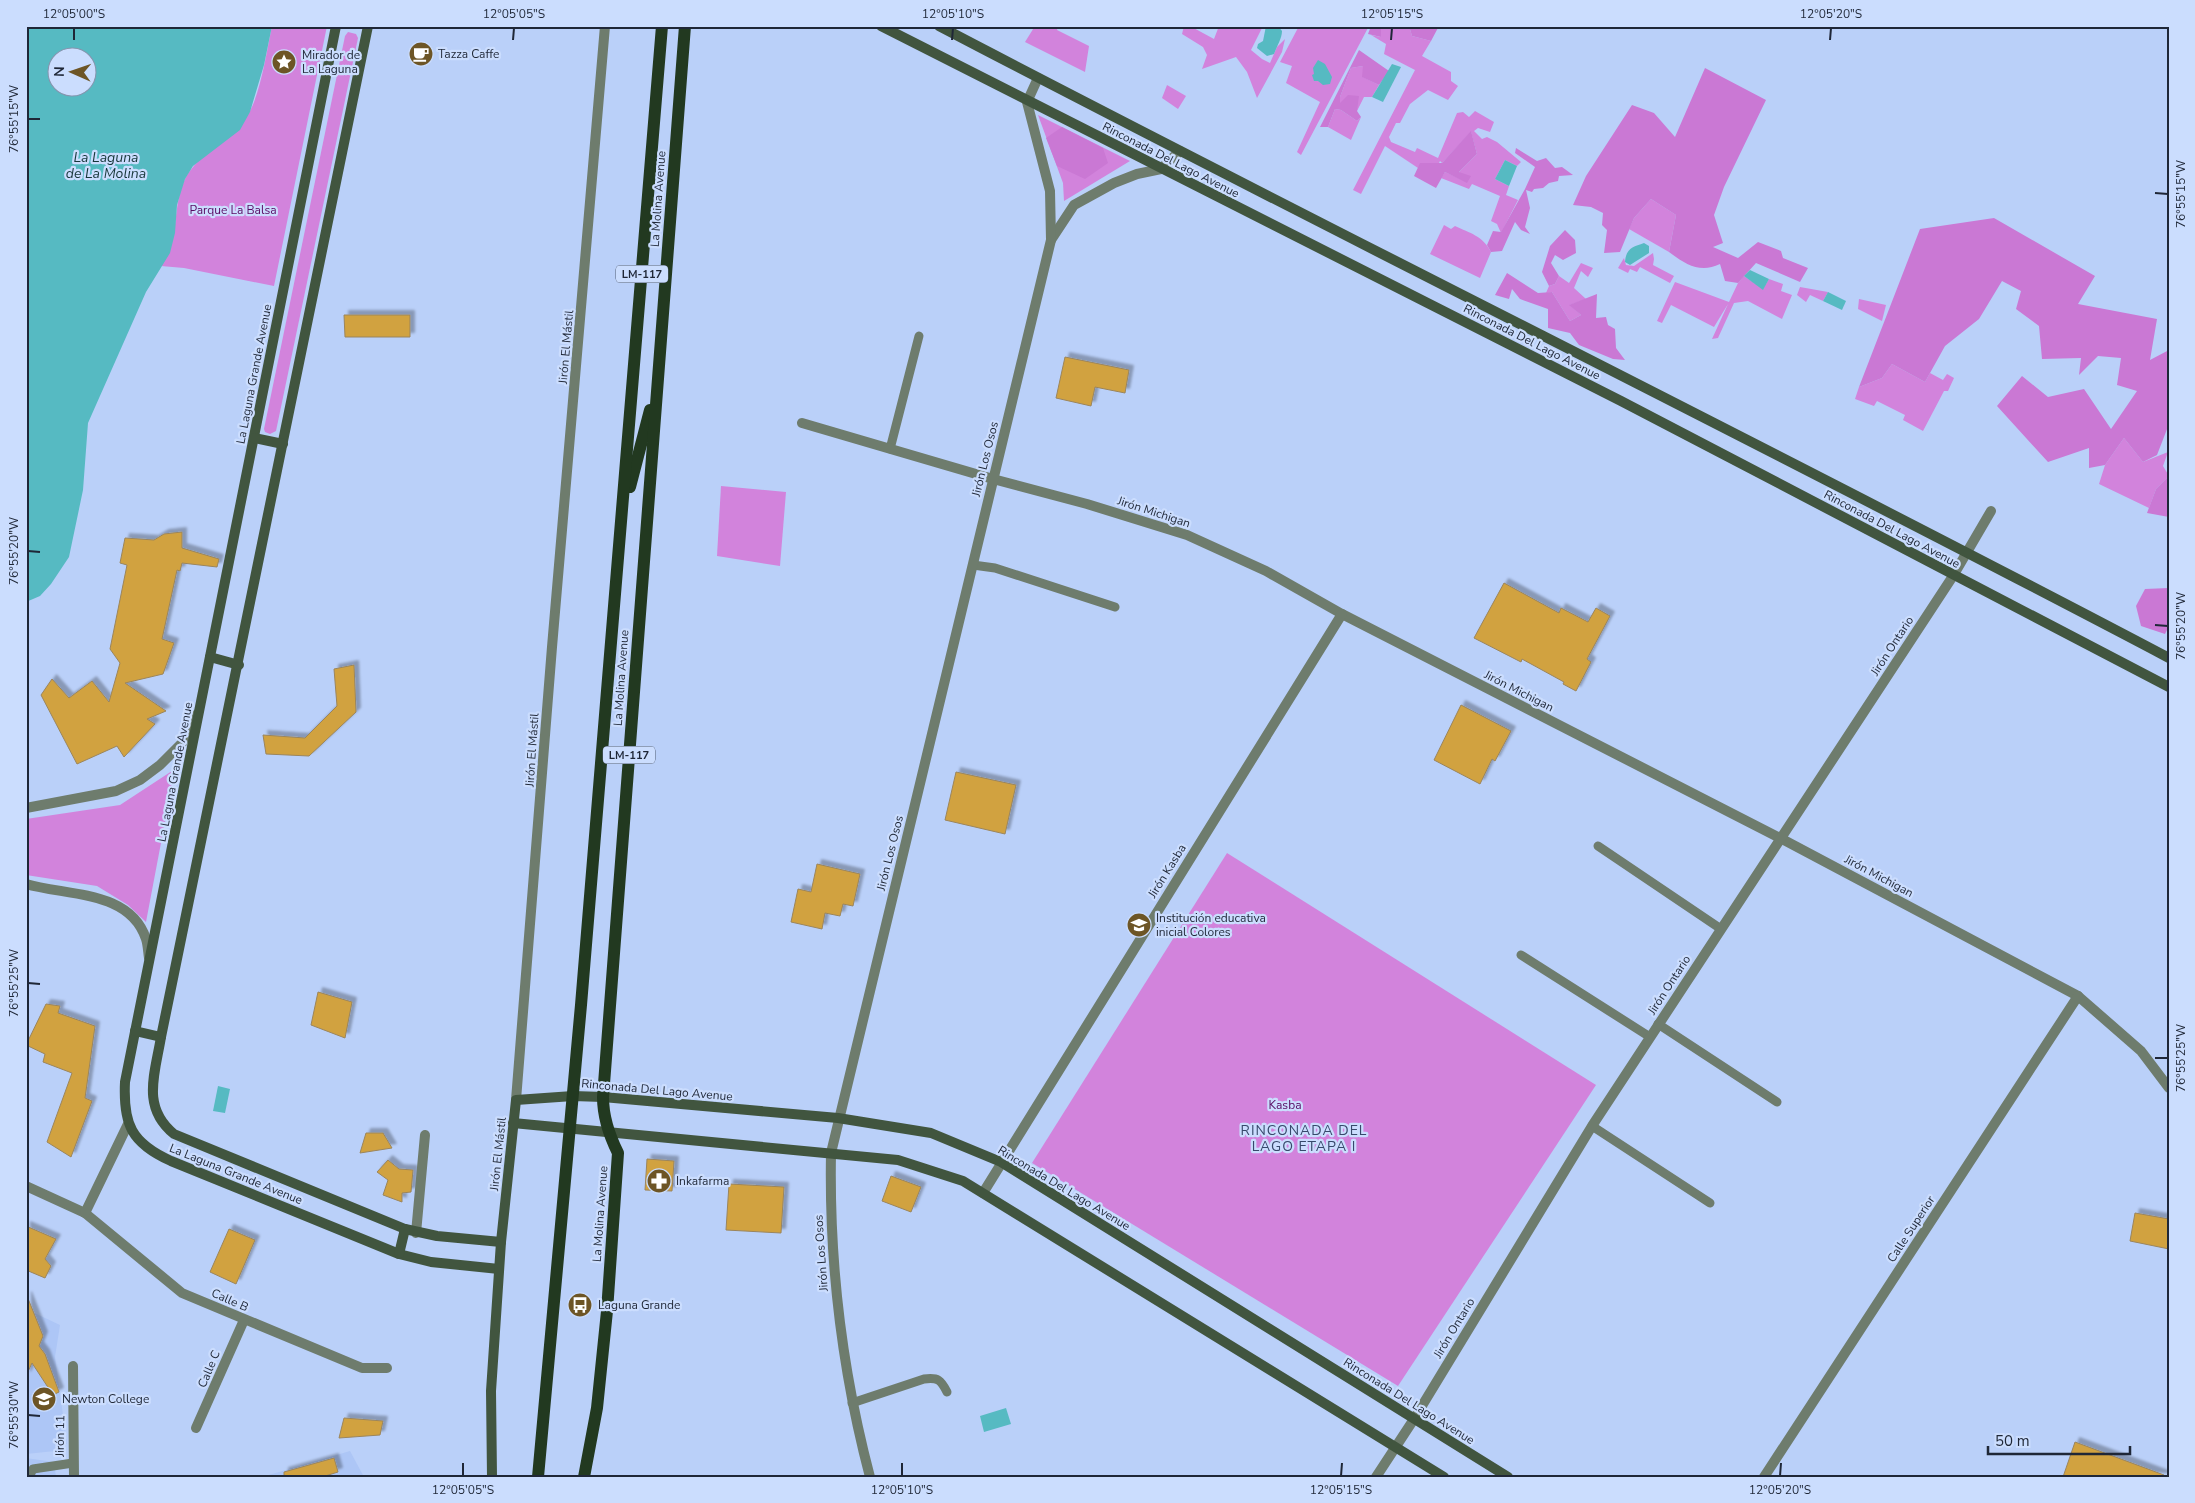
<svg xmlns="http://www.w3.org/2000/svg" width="2195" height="1503" font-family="'Nunito Sans',sans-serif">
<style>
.built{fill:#adc6f6}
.green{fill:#d283dc}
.forest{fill:#ca78d4}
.water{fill:#56bac2;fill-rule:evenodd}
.building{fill:#d1a241;stroke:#9b855c;filter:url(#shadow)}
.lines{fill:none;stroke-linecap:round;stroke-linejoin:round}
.lane{stroke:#6e7c6d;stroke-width:9}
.street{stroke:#6e7c6d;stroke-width:10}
.secondary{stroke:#41553f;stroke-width:10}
.primary{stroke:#223920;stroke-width:12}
.ticks{fill:none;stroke:#1f2737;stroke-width:2}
.labels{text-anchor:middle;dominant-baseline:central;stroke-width:4.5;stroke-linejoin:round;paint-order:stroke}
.shield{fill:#cbddfe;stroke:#535e73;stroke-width:1}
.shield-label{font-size:11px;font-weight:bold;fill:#1f2737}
.poi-label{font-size:12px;fill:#1f2737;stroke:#cbddfe;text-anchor:start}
.street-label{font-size:12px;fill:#1f2737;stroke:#cbddfe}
.park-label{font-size:12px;fill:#580962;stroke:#cbddfe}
.water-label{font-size:14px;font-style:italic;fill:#18373a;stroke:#cbddfe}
.neighbourhood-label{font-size:14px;letter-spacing:1px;fill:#37496b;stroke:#cbddfe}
.neatline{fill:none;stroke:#1f2737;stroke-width:2}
.ticks-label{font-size:12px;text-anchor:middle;fill:#1f2737}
</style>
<defs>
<filter id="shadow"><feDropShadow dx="4.5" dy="-4.5" stdDeviation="1" flood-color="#0004"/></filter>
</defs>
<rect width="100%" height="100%" fill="#bad0f9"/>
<g class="built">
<path d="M26,1309L60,1325L55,1357L67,1444L55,1441V1451L26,1454Z"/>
<path d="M350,1451L364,1477H262Z"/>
<path d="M26,1458L54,1462L56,1477H26Z"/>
</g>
<g class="green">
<path d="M272,26H327L274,286L184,268L161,266C181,236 171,210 185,179C193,162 223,139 237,125C241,121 248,116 250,111C261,90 267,50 272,26Z"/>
<path d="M1035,26H1058L1057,30L1089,46L1085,72L1025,42Z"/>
<path d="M1184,26H1190L1214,39L1219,26H1263L1251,50L1262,59L1270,63L1277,47L1285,39L1282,52L1257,98L1247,72L1236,57L1202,69L1207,55L1203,47L1182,34Z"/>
<path d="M1299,26H1369L1301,155L1297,152L1320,102L1286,83L1292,66L1280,62Z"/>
<path d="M1381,26H1409L1412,36L1431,41L1422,56L1451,72V81L1458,86L1448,100L1428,90L1410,104L1400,123H1396L1389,137L1391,142L1415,152L1417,148L1438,158L1457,113L1463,112L1469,117L1475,111L1494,122L1490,132L1478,128L1474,131L1482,139L1487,137L1497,142L1521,162L1517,166L1505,160L1495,179L1509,186L1506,195L1518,200L1501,233L1497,224L1491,221L1500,196L1472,184L1469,189L1441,178L1445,172L1467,182L1459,172L1477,154L1471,132L1442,163L1440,161L1439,163H1421L1418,168L1385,146L1361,194L1353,190L1415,70L1384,54L1386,44L1371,35L1381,37Z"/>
<path d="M348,32L356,34L358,38L276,431L270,434L265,432L264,429L345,36Z"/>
<path d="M1363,66V77L1379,85L1372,97H1364L1357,111L1340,104V97L1351,68Z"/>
<path d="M1167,85L1186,96L1178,109L1162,98Z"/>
<path d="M1335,109L1341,110L1357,121L1361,117L1351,140L1328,127Z"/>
<path d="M1038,115L1130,161L1064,201L1063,183Z"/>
<path d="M1651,199L1676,215L1669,252L1629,229L1634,218Z"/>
<path d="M1444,225L1451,229L1455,226C1470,233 1483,236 1491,252L1480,278L1430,254Z"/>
<path d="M1653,253L1654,259L1653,265L1674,276L1670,283L1640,267L1637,272L1630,269L1628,273L1618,268L1624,258L1626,265L1634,266Z"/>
<path d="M1581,263L1593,268L1588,277L1581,271L1574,288L1586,299L1570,305L1581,315L1570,321L1552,292L1546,293L1549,286L1555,284L1559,276L1569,283Z"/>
<path d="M1744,276L1763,289L1769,279L1783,284L1781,291L1792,295L1782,319L1748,301L1734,303L1718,338L1712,339L1728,304L1714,327L1671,305L1662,323L1657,321L1675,282L1729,302L1738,283Z"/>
<path d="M1800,287L1828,292L1823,301L1810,295L1806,302L1797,295Z"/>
<path d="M1859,299L1886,305L1882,321L1858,309Z"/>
<path d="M1892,364L1925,382L1930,373L1943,380L1947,374L1954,378L1948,391H1944L1923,431L1903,420L1905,415L1877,401L1874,406L1855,399L1859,387L1882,378Z"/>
<path d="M2124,438L2143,462L2168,452L2163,466L2169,476L2156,489L2149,508L2099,484L2105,465Z"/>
<path d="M721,486L786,492L780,566L717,556Z"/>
<path d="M175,769L146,922L128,905L97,886L26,875V819L120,805Z"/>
<path d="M1227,853L1596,1085L1398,1386L1032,1163Z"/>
</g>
<g class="forest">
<path d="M1371,26H1381V37L1368,34Z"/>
<path d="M1409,26H1439L1431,41L1412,36Z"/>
<path d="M1359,50L1389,71L1379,85L1362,77L1363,66L1351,68L1340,97V103L1348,95L1359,96L1357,111L1361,117L1357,121L1341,110L1335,109L1328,127H1320Z"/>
<path d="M1705,68L1766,100L1724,187L1714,215L1723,243L1713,247L1738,258L1758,242L1781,251L1783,258L1808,268L1800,282L1756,263L1738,283L1725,281L1720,264C1700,274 1685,264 1669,252L1676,215L1651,199L1634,218L1620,252L1604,253L1607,230L1602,225L1603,213L1591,207L1573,205L1586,176L1632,105L1654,113L1675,137Z"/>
<path d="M1062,127L1103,148L1108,163L1085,179L1057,166L1046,138Z"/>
<path d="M1471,131L1477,154L1459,172L1471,176L1467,183L1445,172L1436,188L1414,176L1420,163H1442Z"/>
<path d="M1516,148L1537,161L1546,158L1555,168L1562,167L1573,175L1559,176L1558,181L1549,183L1543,188L1534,189L1532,192L1526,190L1530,208L1525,227L1530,234L1521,230L1515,222L1502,251L1491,252L1487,245L1493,231L1501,232L1525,189L1535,167L1515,153Z"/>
<path d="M1994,218L2095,276L2078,304L2157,319L2150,360L2169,350V424L2157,455L2143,462L2124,438L2105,465L2089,468V448L2048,462L1997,406L2022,376L2048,397L2084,389L2111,429L2137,391L2117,385L2121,358L2098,356L2079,375L2081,358L2042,359L2039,326L2016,309L2021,291L2002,281L1979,319L1945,346L1925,382L1892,364L1882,378L1859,387L1920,229Z"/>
<path d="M1565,230L1575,240L1576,253L1563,260L1555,255L1551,263L1559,276L1555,284L1549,286L1542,272L1550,246Z"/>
<path d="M1507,273L1538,293L1552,292L1570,321L1581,315L1569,305L1597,294L1596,318L1606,317L1608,325L1615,329L1616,348L1625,360L1613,359L1579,345L1570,333L1548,328V309L1520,299L1512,289L1509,299L1495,295Z"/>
<path d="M2169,476V517L2147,513L2156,489Z"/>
<path d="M2169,588V626L2165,634L2141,626L2136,606L2145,589Z"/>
</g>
<g class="water">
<path d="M26,26H272L264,65L250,112L240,130L193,166L185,179L177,205L175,233L170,253L146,292L88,423L83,490L69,557L51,584L40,596L26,602ZM58,58H88V88H58Z"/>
<path d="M1266,26H1278L1282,31C1282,38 1277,46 1274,54L1267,56L1257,48L1258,44L1263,41Z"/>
<path d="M1318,60L1325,64L1332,77L1330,84L1323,85L1318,81H1314L1312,75L1314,74L1313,68Z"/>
<path d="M1392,64L1401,67L1383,102L1372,97Z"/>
<path d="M1505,160L1517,166L1509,186L1495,179Z"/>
<path d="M1644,243L1649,246V253L1630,265L1625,262C1626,248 1633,247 1644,243Z"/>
<path d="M1750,270L1769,279L1763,290L1744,276Z"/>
<path d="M1828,292L1846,301L1842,310L1823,301Z"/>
<path d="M218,1086L230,1089L225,1113L213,1111Z"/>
<path d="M1006,1408L1011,1424L984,1432L980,1416Z"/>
</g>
<g class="building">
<path d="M344,315H410V337H345Z"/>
<path d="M1065,357L1129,370L1125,393L1095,387L1091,406L1056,398Z"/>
<path d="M182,532V548L219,559L217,567L182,563L180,571L177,570L162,639L174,643L163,674L125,683L166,711L147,719L155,724L124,757L117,746L77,764L41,695L52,679L69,698L92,681L109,702L120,663L110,649L127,565L120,563L125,538L154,540L164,534Z"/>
<path d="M1504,583L1559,613L1561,608L1588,622L1596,608L1610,616L1587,659L1591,662L1576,691L1563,684L1564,682L1522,659L1521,662L1474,638Z"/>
<path d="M354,665L356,712L309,756L266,754L263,735L305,738L337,706L334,669Z"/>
<path d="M1461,705L1511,731L1495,761L1492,759L1480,784L1434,760Z"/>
<path d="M956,772L1016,785L1005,834L945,820Z"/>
<path d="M817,864L860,874L853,906L843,904L840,916L825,913L822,929L791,922L798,889L811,892Z"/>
<path d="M318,992L352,1002L345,1038L311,1025Z"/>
<path d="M46,1004L60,1006L58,1013L95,1026L85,1098L92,1101L71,1157L47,1142L72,1073L43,1062L45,1054L26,1045Z"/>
<path d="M366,1133H383L392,1148L360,1153Z"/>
<path d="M647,1159L674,1161L672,1191L645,1190Z"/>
<path d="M388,1160L399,1169L413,1170L411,1192L402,1193V1202L383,1195L388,1180L377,1172Z"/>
<path d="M891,1176L921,1187L911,1212L882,1201Z"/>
<path d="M729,1184L784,1187L781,1233L726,1230Z"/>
<path d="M2135,1213L2169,1219V1249L2130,1241Z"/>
<path d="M26,1226L56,1239L45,1259L51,1266L45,1278L26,1270Z"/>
<path d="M229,1229L255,1240L236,1284L210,1272Z"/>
<path d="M27,1296L43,1336L39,1346L45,1354L59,1392L53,1395L32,1363L26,1376Z"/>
<path d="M344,1418L383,1421L380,1435L339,1438Z"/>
<path d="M2075,1442L2164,1475V1477H2063Z"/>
<path d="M334,1458L338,1472L322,1477H284V1472Z"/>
</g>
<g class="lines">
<g class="lane">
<path d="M890,449L919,336"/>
<path d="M973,565L995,568L1115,607"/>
<path d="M1598,846L1721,929"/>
<path d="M1521,955L1650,1037"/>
<path d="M1658,1024L1777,1102"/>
<path d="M1592,1126L1710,1203"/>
<path d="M852,1403L924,1379C938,1377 941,1380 947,1392"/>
<path d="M29,1477L33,1469L73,1463"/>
</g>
<g class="street">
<path d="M1051,240L1074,205L1114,183L1137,174L1161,169L1180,151"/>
<path d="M802,423L993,479L1087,504L1187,535L1266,571L1342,614L1780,838L2078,996L2141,1051L2169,1088"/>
<path d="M26,808L116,791L140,780L160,765L182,743L197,714"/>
<path d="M26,884C67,896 130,890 146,939C148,945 148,952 149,958"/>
<path d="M516,1100L552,647L605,26"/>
<path d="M26,1186L85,1213L182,1293L362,1368H387"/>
<path d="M983,1193L1342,614"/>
<path d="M85,1213L128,1124"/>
<path d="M416,1233L425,1135"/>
<path d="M73,1366L74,1477"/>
<path d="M196,1428L244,1320"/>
<path d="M870,1477C842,1371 829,1262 831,1153L1051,240L1050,191L1027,102L1038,78"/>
<path d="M1376,1477L1414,1419L1592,1126L1953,576L1991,511"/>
<path d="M1764,1477L2078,996"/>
</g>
<g class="secondary">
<path d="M336,26L125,1082C123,1124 131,1143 171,1161L399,1254L431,1262L499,1269"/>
<path d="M368,26L161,1037C155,1074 141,1107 174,1134L405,1229L437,1236L501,1242"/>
<path d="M881,26L1621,401L2169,687"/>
<path d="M939,26C1348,240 1761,443 2169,658"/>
<path d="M254,438L283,444"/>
<path d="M210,657L239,665"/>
<path d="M135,1031L161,1037"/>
<path d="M513,1123L898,1160L963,1181L1444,1477"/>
<path d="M399,1254L405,1229"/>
<path d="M492,1477L491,1391L501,1242L516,1100L573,1096L603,1097L838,1118L931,1133L1001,1162L1508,1477"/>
</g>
<g class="primary">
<path d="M630,487L650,410"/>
<path d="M538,1477L581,1005L662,26"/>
<path d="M584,1477L597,1408L607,1311L618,1153C609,1135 603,1118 603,1097L685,26"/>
</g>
</g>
<path class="ticks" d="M74,40V28M513,40L514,28M952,40L953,28M1391,40L1392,28M1830,40L1831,28M28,119H40M2155,193L2168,194M28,551L40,552M2155,625L2168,626M28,983L40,984M2155,1058H2168M28,1415L40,1416M463,1476V1463M902,1476V1463M1341,1476L1342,1463M1780,1476L1781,1463"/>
<defs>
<symbol id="cafe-disc" viewBox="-11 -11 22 22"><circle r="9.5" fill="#6d5526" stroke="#cbddfe"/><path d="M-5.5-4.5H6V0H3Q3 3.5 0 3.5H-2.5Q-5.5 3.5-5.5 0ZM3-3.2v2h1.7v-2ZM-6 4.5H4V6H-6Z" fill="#fff"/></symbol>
<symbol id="sight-disc" viewBox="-11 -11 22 22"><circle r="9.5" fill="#6d5526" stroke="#cbddfe"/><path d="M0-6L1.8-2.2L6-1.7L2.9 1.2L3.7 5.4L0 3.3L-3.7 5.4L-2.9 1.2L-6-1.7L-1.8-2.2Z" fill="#fff"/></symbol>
<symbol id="school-disc" viewBox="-11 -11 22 22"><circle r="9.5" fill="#6d5526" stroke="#cbddfe"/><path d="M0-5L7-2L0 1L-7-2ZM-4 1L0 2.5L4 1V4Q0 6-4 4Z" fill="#fff"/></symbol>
<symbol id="pharmacy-disc" viewBox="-11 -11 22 22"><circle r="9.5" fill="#6d5526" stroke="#cbddfe"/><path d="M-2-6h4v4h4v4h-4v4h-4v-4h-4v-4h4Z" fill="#fff"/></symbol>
<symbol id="bus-disc" viewBox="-11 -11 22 22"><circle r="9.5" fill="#6d5526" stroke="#cbddfe"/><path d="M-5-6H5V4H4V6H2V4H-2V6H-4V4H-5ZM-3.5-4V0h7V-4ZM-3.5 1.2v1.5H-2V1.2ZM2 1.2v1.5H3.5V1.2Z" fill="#fff"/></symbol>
</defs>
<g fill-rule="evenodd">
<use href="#cafe-disc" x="407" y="40" width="28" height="28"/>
<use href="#sight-disc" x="270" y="48" width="28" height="28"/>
<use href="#school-disc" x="1125" y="911" width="28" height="28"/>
<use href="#pharmacy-disc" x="645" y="1167" width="28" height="28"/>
<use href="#bus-disc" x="566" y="1291" width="28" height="28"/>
<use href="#school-disc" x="30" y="1385" width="28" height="28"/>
</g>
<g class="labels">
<g class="shield">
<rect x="616" y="265.5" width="52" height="17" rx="4"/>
<rect x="603" y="746.5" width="52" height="17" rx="4"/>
</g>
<g class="shield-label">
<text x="642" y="274">LM-117</text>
<text x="629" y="755">LM-117</text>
</g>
<g class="poi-label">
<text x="438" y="54">Tazza Caffe</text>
<text x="302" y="55">Mirador de<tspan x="302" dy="14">La Laguna</tspan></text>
<text x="1156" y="918">Institución educativa<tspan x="1156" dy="14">inicial Colores</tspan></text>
<text x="676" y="1181">Inkafarma</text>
<text x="598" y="1305">Laguna Grande</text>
<text x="62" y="1399">Newton College</text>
</g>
<g class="street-label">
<text transform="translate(1171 160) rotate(27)">Rinconada Del Lago Avenue</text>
<text transform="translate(658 199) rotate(-86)">La Molina Avenue</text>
<text transform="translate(1532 342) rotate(27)">Rinconada Del Lago Avenue</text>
<text transform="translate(566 347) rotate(-85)">Jirón El Mástil</text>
<text transform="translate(254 374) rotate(-79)">La Laguna Grande Avenue</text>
<text transform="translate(985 459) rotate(-76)">Jirón Los Osos</text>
<text transform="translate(1154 512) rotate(18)">Jirón Michigan</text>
<text transform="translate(1892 529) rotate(28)">Rinconada Del Lago Avenue</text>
<text transform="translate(1892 646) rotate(-57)">Jirón Ontario</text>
<text transform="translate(621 678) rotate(-86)">La Molina Avenue</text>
<text transform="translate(1519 691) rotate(27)">Jirón Michigan</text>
<text transform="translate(532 750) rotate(-86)">Jirón El Mástil</text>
<text transform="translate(175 772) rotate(-79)">La Laguna Grande Avenue</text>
<text transform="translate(890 853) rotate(-76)">Jirón Los Osos</text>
<text transform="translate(1167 871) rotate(-58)">Jirón Kasba</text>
<text transform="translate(1879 876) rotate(28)">Jirón Michigan</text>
<text transform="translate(1669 985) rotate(-57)">Jirón Ontario</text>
<text transform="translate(657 1090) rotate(5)">Rinconada Del Lago Avenue</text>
<text transform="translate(498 1154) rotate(-84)">Jirón El Mástil</text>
<text transform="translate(236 1174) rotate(22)">La Laguna Grande Avenue</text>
<text transform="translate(1064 1188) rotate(31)">Rinconada Del Lago Avenue</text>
<text transform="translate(600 1214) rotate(-86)">La Molina Avenue</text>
<text transform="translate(1911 1229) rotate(-57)">Calle Superior</text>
<text transform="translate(821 1253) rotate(-94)">Jirón Los Osos</text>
<text transform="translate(230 1300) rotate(24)">Calle B</text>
<text transform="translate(1454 1328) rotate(-59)">Jirón Ontario</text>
<text transform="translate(209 1369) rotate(-67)">Calle C</text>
<text transform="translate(1409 1401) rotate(32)">Rinconada Del Lago Avenue</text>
<text transform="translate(60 1436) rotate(-89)">Jirón 11</text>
</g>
<g class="park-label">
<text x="233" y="210">Parque La Balsa</text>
<text x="1285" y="1105">Kasba</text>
</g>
<g class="water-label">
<text x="106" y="157">La Laguna<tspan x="106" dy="16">de La Molina</tspan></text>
</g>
<g class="neighbourhood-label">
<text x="1304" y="1130">RINCONADA DEL<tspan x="1304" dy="16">LAGO ETAPA I</tspan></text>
</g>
</g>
<rect width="2195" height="1503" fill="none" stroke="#cbddfe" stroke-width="55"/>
<g transform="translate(72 72) rotate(272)"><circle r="24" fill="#cbddfe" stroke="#8694ae"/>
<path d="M0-4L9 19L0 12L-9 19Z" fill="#6d5526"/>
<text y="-8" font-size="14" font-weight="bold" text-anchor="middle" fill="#1f2737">N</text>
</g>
<path d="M1988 1446v8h142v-8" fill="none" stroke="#1f2737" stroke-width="2.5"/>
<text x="1995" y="1446" font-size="15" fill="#1f2737" stroke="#cbddfe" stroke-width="4" paint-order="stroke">50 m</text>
<rect x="28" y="28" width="2140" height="1448" class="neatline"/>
<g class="ticks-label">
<text x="74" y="18">12°05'00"S</text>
<text x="514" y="18">12°05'05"S</text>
<text x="953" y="18">12°05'10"S</text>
<text x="1392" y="18">12°05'15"S</text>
<text x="1831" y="18">12°05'20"S</text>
<text transform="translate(14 119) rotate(-90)" y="4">76°55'15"W</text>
<text transform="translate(2181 194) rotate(-90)" y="4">76°55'15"W</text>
<text transform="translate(14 551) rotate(-90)" y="4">76°55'20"W</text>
<text transform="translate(2181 626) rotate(-90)" y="4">76°55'20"W</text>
<text transform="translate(14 983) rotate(-90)" y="4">76°55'25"W</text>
<text transform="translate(2181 1058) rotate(-90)" y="4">76°55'25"W</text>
<text transform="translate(14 1415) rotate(-90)" y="4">76°55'30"W</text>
<text x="463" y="1494">12°05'05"S</text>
<text x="902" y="1494">12°05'10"S</text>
<text x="1341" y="1494">12°05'15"S</text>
<text x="1780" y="1494">12°05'20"S</text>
</g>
</svg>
